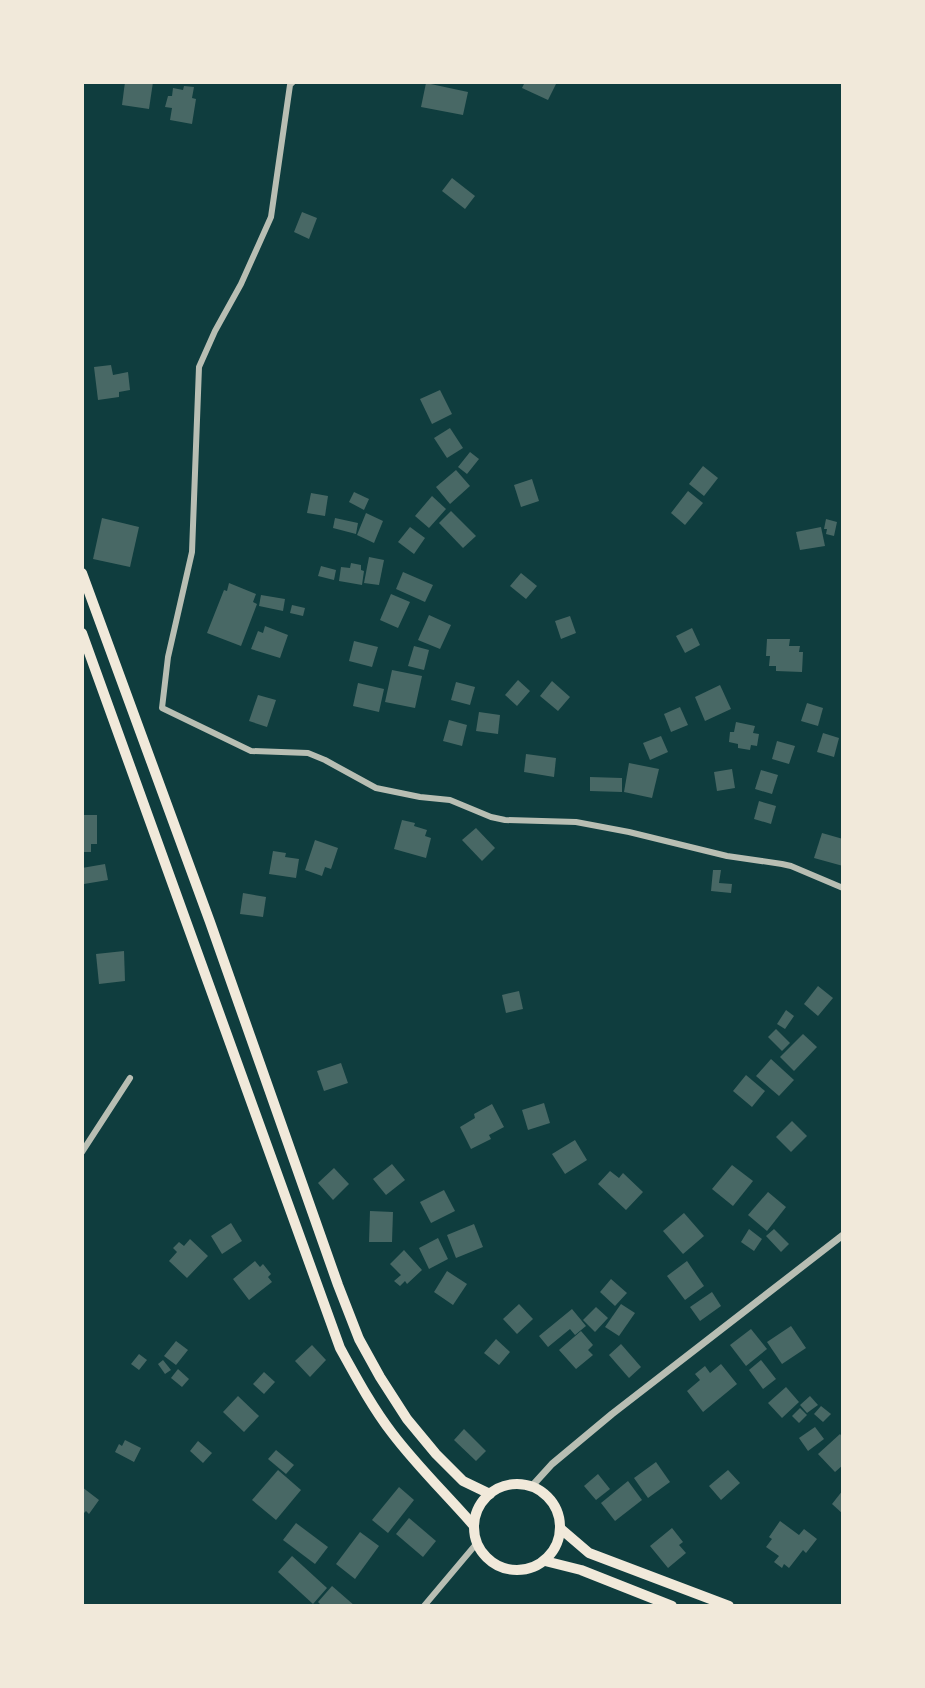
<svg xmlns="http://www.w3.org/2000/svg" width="925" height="1688" font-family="'Alegreya Sans',sans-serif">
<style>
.building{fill:#486865}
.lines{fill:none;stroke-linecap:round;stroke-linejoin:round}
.minor{stroke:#b8beb3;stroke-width:6}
.tertiary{stroke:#b8beb3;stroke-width:7}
.trunk{stroke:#f1e9da;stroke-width:10}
</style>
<rect width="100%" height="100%" fill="#0f3d3e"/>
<g class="building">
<path d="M125,82H153L149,109L122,105Z"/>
<path d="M525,82H557L548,100L522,88Z"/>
<path d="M426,83L468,92L463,115L421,107Z"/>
<path d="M184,86L194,87L192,98L196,99L192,124L170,120L172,108L165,107L168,96H172L173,88L183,90Z"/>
<path d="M452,178L475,196L465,209L442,191Z"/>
<path d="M302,212L317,218L309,239L294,232Z"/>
<path d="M111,365L113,375L128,372L130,390L119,392V397L98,400L94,367Z"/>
<path d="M440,390L452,414L432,424L420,399Z"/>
<path d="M450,428L463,448L447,458L434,438Z"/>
<path d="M470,452L479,459L467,474L458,467Z"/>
<path d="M703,466L718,478L704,496L689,484Z"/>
<path d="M456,470L470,486L450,504L436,487Z"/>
<path d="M532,479L539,501L521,507L514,485Z"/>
<path d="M688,491L703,503L685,525L671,513Z"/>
<path d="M354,492L369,499L364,510L349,502Z"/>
<path d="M311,493L328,496L325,516L307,513Z"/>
<path d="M432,496L446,509L429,528L415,516Z"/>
<path d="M451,511L476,536L463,548L439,523Z"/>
<path d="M366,513L383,521L374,543L357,535Z"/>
<path d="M102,518L139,527L130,567L93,559Z"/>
<path d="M335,518L358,523L356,534L333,528Z"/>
<path d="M826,519L837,522L834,536L826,534L827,529H824Z"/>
<path d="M410,527L425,538L414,554L398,542Z"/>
<path d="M821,527L825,546L800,550L796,532Z"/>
<path d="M369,557L384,560L379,585L364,583Z"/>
<path d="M351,563L361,565V570L364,571L362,585L339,581L341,567L350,568Z"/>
<path d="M321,566L336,570L334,580L318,576Z"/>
<path d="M403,572L433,585L425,602L396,589Z"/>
<path d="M521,573L537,586L526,599L510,586Z"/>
<path d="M229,583L256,594L253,602L257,604L241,646L207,633L224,590L227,591Z"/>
<path d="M391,594L410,602L398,628L380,620Z"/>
<path d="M261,595L285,599L283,611L259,606Z"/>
<path d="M292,605L305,608L303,616L290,613Z"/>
<path d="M429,615L451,625L440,649L418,640Z"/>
<path d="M570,616L576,633L561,639L555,621Z"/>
<path d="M265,626L288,635L280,658L251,649L258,631L263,633Z"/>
<path d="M692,628L700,645L685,653L676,636Z"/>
<path d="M767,639H790L789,646H800L799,652H803L802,672L776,671V666H769L770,656H766Z"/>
<path d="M354,641L378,647L372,667L349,661Z"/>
<path d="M414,646L429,650L424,670L408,666Z"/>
<path d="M392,670L422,676L415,708L385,702Z"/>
<path d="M518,680L530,691L517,706L505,695Z"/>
<path d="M552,681L570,697L558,711L540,696Z"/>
<path d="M456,682L475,687L470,705L451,700Z"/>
<path d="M358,683L384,689L379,712L353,706Z"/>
<path d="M720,685L731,709L705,721L695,697Z"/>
<path d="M258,695L276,700L267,727L249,721Z"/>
<path d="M807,703L823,708L818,726L801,721Z"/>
<path d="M680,707L688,725L671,732L664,714Z"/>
<path d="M479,712L500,715L498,734L476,731Z"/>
<path d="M449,720L467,725L462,746L443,741Z"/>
<path d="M736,722L755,726L753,733L759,734L757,746L751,745L750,750L738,748V744L729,742L730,732H734Z"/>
<path d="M823,733L839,738L834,757L817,752Z"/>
<path d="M661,736L668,752L650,760L643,743Z"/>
<path d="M777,741L795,746L789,764L772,759Z"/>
<path d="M526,754L556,758L554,777L524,772Z"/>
<path d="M629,763L659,769L652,798L624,792Z"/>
<path d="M732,769L735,788L717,791L714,772Z"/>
<path d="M761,770L778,775L772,794L755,789Z"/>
<path d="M590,777L622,778V792L590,791Z"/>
<path d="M759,801L776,806L771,824L754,819Z"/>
<path d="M82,815H97V844H91V852H82Z"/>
<path d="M402,820L415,823L414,826L427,830L425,836L431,838L426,858L394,849Z"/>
<path d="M476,828L495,848L482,861L462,840Z"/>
<path d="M822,833L843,839V866L814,858Z"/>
<path d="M315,840L338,848L331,869L325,867L322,876L305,870Z"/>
<path d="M273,851L286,853L285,857L299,859L296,878L269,874Z"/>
<path d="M105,864L108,880L84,884L82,868Z"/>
<path d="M713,870H721L719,883L732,884L731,893L711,891Z"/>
<path d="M243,893L266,897L263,917L240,914Z"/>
<path d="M124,951L125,981L99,984L96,954Z"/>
<path d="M818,986L833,998L818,1016L804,1004Z"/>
<path d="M519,991L523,1009L506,1013L502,995Z"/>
<path d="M786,1010L794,1016L785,1029L777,1024Z"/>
<path d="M776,1029L790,1043L782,1051L768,1037Z"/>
<path d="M803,1034L817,1047L794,1071L780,1057Z"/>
<path d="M771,1059L794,1080L779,1096L756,1076Z"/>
<path d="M341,1063L348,1083L324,1091L317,1071Z"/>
<path d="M746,1075L765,1091L752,1107L733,1091Z"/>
<path d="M544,1103L550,1123L528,1130L522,1110Z"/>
<path d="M492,1104L504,1127L489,1135L491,1139L471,1149L460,1127L475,1118L474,1114Z"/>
<path d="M792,1121L807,1136L791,1152L776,1137Z"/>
<path d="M575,1140L587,1160L565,1174L552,1154Z"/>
<path d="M392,1164L405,1180L386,1195L373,1179Z"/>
<path d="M732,1165L753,1181L733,1206L712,1189Z"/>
<path d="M334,1168L349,1184L333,1200L318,1183Z"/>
<path d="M610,1171L619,1178L623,1173L643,1192L626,1210L598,1184Z"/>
<path d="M444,1190L455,1211L431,1223L420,1202Z"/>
<path d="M768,1192L786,1207L767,1231L748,1215Z"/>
<path d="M370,1211L393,1212L392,1242H369Z"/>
<path d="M684,1213L704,1236L683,1254L663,1231Z"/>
<path d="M231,1223L242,1241L222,1254L211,1236Z"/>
<path d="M474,1224L483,1247L456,1258L447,1235Z"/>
<path d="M749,1229L762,1239L754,1251L741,1242Z"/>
<path d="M774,1229L789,1244L781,1252L766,1236Z"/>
<path d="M438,1238L448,1259L429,1269L419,1248Z"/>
<path d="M190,1239L208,1256L187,1278L169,1261L177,1252L173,1248L179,1242L184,1246Z"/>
<path d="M404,1250L422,1270L407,1284L405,1281L400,1286L394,1281L401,1275L390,1264Z"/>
<path d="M255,1261L260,1267L263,1264L271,1274L268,1277L272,1282L249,1300L233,1279Z"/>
<path d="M687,1261L704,1286L685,1300L667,1276Z"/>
<path d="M447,1271L467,1284L453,1305L434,1292Z"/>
<path d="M611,1279L627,1293L615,1306L600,1292Z"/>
<path d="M712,1292L721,1306L700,1321L690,1307Z"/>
<path d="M519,1304L533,1319L517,1334L503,1319Z"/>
<path d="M621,1304L635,1313L619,1336L605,1327Z"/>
<path d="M596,1307L608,1318L595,1332L583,1320Z"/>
<path d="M572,1309L586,1326L575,1335L570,1329L548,1347L539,1336Z"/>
<path d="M791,1326L806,1348L782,1364L767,1342Z"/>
<path d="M751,1329L767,1349L746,1366L730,1345Z"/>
<path d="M581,1331L593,1345L588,1350L593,1355L576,1369L559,1350Z"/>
<path d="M496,1339L510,1352L499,1365L484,1353Z"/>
<path d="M176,1341L188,1350L176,1365L164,1356Z"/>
<path d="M621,1344L641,1367L629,1378L609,1355Z"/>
<path d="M312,1345L326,1360L310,1377L295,1361Z"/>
<path d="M139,1354L147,1360L139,1370L131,1364Z"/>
<path d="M163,1360L171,1370L165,1374L158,1364Z"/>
<path d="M761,1360L776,1379L763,1389L749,1370Z"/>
<path d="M721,1364L737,1384L703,1412L687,1391L700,1380L695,1374L705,1366L710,1373Z"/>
<path d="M178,1369L189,1379L182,1387L171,1378Z"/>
<path d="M264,1372L275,1382L264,1394L253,1384Z"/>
<path d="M786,1387L799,1402L782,1418L768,1403Z"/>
<path d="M238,1396L259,1416L244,1432L223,1412Z"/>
<path d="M810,1396L818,1405L807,1413L800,1405Z"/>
<path d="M821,1406L831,1414L823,1422L814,1414Z"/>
<path d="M800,1408L807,1415L799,1423L792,1416Z"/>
<path d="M815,1427L824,1439L808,1451L799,1438Z"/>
<path d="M464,1429L486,1451L476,1461L454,1440Z"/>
<path d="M840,1434L843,1438V1465L835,1472L818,1454Z"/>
<path d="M125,1440L141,1448L134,1462L115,1452L119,1444L122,1446Z"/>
<path d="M198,1441L212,1453L203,1463L190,1451Z"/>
<path d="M276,1450L294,1465L286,1474L268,1459Z"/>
<path d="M656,1462L670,1482L648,1498L634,1478Z"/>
<path d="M278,1470L301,1490L276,1520L252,1500Z"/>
<path d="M728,1470L740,1483L721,1500L709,1486Z"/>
<path d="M598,1474L610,1489L596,1500L584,1486Z"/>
<path d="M628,1481L642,1500L615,1521L601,1503Z"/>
<path d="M82,1487L99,1500L89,1514L86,1511L82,1515Z"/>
<path d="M399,1487L414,1500L388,1533L372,1520Z"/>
<path d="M843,1490V1514L832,1504Z"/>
<path d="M409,1518L436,1541L423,1557L396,1534Z"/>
<path d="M780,1521L799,1535L804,1529L817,1539L806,1553L803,1550L789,1568L784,1564L782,1568L774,1562L779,1556L766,1547L772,1539L769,1537Z"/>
<path d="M296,1523L328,1547L315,1564L283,1540Z"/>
<path d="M672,1528L683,1542L679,1545L686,1553L668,1568L650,1546Z"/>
<path d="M360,1532L379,1546L355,1579L336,1564Z"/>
<path d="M292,1556L327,1588L313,1604L278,1572Z"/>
<path d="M332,1586L355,1606H322L318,1602Z"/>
</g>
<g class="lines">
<g class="minor">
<path d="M293,82L290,85L271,217L241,284L215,331L199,367L192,552L168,657L162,708L251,751L308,753L325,760L376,788L420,797L450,800L491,817L505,820L576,822L629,832L727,856L782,864L791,866L843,888"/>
<path d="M82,1152L130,1078"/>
<path d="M424,1606L477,1543"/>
</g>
<path class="tertiary" d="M532,1486L552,1464L612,1414L843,1235"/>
<g class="trunk">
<path d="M82,573L210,922L338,1285L359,1339L380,1377L407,1419L436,1454L463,1481L490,1494"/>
<path d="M82,633L340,1348C356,1377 372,1407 392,1433C417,1466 447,1495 474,1526"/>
<circle cx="517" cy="1527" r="43"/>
<path d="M561,1529L589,1553L729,1606"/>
<path d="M545,1561L581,1570L672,1606"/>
</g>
</g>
<rect width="925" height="1688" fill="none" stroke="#f1e9da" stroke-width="168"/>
</svg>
